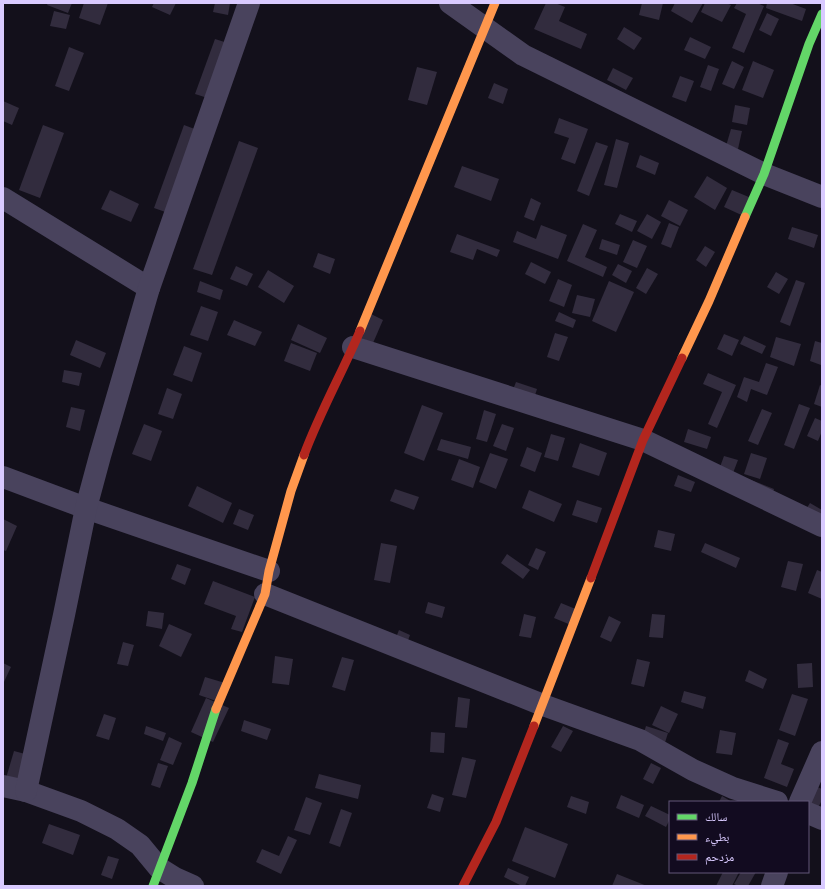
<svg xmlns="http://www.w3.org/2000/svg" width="825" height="889" font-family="Commissioner,'Noto Naskh Arabic',sans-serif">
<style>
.building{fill:#322c3e}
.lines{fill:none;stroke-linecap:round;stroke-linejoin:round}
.street{stroke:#49435d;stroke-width:22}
.fast{stroke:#63d668;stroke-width:9}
.slow{stroke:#ff974d;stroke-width:9}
.jam{stroke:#b3261e;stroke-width:9}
</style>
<rect width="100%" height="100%" fill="#13101b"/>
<g class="building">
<path d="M48,3H72L68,13L47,5Z"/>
<path d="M84,3H108L100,25L79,18Z"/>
<path d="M154,3H176L170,15L152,7Z"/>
<path d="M215,3H230L228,15L213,12Z"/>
<path d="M546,3H555L565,7L559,21L587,34L581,49L534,29Z"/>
<path d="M642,3H663L659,20L639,15Z"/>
<path d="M675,3H703L692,23L671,11Z"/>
<path d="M705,3H726L731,5L722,22L701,12Z"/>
<path d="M737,3H757L764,6L744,53L732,48L746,14L734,8Z"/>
<path d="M767,3H790L806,9L802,21L766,8Z"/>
<path d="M54,11L70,15L66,29L50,26Z"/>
<path d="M767,13L779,19L771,36L759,30Z"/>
<path d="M624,27L642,38L634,50L617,39Z"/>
<path d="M690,37L711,47L705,59L684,50Z"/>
<path d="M215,39L234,45L214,100L195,94Z"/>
<path d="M69,47L84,53L69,91L55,86Z"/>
<path d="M732,61L744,67L734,89L722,84Z"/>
<path d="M753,61L774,70L763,98L742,90Z"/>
<path d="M708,65L719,69L711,91L700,87Z"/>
<path d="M417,67L437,72L427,105L408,100Z"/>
<path d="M613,68L633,78L626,90L607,80Z"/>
<path d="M680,76L694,81L686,102L672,97Z"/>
<path d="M494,83L508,89L503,104L488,98Z"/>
<path d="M3,101L19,108L12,125L3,121Z"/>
<path d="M735,105L750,108L747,125L732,122Z"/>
<path d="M559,118L588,129L575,164L561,159L569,138L554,133Z"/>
<path d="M43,125L64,133L40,198L19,190Z"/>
<path d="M184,125L200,131L171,214L154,208Z"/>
<path d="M731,129L742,131L738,149L726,146Z"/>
<path d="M616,139L629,143L617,188L604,185Z"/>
<path d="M239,141L258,148L212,275L193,269Z"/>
<path d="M596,142L608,146L589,196L577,191Z"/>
<path d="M640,155L659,163L655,175L636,167Z"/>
<path d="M462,166L499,179L491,201L454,187Z"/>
<path d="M707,176L727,188L715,210L694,197Z"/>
<path d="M110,190L139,204L131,222L101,209Z"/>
<path d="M732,190L756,200L748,218L724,207Z"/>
<path d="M531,198L541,203L534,221L524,217Z"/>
<path d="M669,200L688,210L680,226L661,216Z"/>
<path d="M620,214L637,221L632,232L615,224Z"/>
<path d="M647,214L661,222L652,239L637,231Z"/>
<path d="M669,223L679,227L671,248L661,244Z"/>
<path d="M583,224L597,230L585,257L607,267L603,277L567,261Z"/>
<path d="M541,225L567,235L558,259L513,242L517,231L536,239Z"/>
<path d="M792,227L818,235L814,248L788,239Z"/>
<path d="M457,234L500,250L497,257L477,249L473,260L450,252Z"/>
<path d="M602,239L620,245L617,255L599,249Z"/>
<path d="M633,240L647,246L637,268L623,262Z"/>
<path d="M705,246L715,252L706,267L696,260Z"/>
<path d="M318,253L335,259L330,274L313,267Z"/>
<path d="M531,262L551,272L545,284L525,274Z"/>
<path d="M618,264L632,271L626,283L612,275Z"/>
<path d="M236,266L253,274L247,286L230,279Z"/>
<path d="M647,268L658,274L646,294L636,288Z"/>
<path d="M268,270L294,286L284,303L258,287Z"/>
<path d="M776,272L788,279L779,294L767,287Z"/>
<path d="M558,279L572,285L564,307L549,301Z"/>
<path d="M796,280L805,283L790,326L780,322Z"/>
<path d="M200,281L223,290L220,300L197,292Z"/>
<path d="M609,281L634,292L616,332L592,321Z"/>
<path d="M577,295L595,299L590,317L572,313Z"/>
<path d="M201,306L218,312L208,341L190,335Z"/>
<path d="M559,312L576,320L573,328L555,321Z"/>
<path d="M371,314L383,320L373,343L361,338Z"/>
<path d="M234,320L262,332L255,346L227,335Z"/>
<path d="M298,324L327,338L320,353L291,340Z"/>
<path d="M555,333L568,337L559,361L547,357Z"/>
<path d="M724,334L739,340L732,356L717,349Z"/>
<path d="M744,336L766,346L762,354L740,344Z"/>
<path d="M776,337L801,344L794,366L770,357Z"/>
<path d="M76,340L106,353L100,368L70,355Z"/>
<path d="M815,341L822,343L821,365L810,361Z"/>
<path d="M291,343L317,353L310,371L284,361Z"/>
<path d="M184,346L202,353L192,382L173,375Z"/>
<path d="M766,363L778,367L767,395L751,389L747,402L737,397L744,377L759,382Z"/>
<path d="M64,370L82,373L79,386L62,382Z"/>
<path d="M708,373L736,385L717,428L708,424L722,392L703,384Z"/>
<path d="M516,382L537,389L533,402L511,395Z"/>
<path d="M820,385L822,386V407L814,404Z"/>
<path d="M167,388L182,394L173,419L158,414Z"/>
<path d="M799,404L810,408L794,449L784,445Z"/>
<path d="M422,405L443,413L424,461L404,453Z"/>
<path d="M71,407L85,410L80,431L66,427Z"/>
<path d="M762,409L772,413L758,445L748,441Z"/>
<path d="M484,410L496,414L487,442L476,439Z"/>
<path d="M815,418L822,421V431L818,441L807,436Z"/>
<path d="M144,424L162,431L151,461L132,454Z"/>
<path d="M502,424L514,428L506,451L493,446Z"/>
<path d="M688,429L711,437L707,449L684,442Z"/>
<path d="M551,434L565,438L558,461L544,457Z"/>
<path d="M441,439L471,447L468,459L437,450Z"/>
<path d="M580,443L607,453L599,476L572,467Z"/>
<path d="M527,447L542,453L535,472L520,466Z"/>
<path d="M490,453L508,459L496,489L479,482Z"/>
<path d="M751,453L767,458L760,479L744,474Z"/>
<path d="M724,456L738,460L733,473L774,489L771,498L716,478Z"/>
<path d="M459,459L480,467L473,488L451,480Z"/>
<path d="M678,475L695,482L691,492L674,486Z"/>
<path d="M197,486L232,503L223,523L188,506Z"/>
<path d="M395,489L419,497L414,510L390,501Z"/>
<path d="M529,490L562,504L554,522L522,508Z"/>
<path d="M577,500L602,508L597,523L572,515Z"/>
<path d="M810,503L822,510V526L803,514Z"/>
<path d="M239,509L254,515L248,530L233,524Z"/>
<path d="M3,519L17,526L6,551L3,550Z"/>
<path d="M658,530L675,534L671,551L654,547Z"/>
<path d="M381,543L397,546L390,583L374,580Z"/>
<path d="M705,543L740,558L736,568L701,552Z"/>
<path d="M536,548L546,552L538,570L528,565Z"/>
<path d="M507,554L530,570L523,579L501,563Z"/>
<path d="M788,561L803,564L796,591L781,587Z"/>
<path d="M177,564L191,569L185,585L171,579Z"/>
<path d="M817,570L822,572V599L808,593Z"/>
<path d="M213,581L255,597L242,632L231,629L236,616L204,604Z"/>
<path d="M428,602L445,607L442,618L425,613Z"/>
<path d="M561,603L578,610L571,625L554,618Z"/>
<path d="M148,611L164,613L162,629L146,626Z"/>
<path d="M524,614L536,617L531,638L519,636Z"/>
<path d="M652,614L665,615L663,638L649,637Z"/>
<path d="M609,616L621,622L611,642L600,637Z"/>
<path d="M169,624L192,634L181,657L159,646Z"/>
<path d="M399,630L410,635L404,651L392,647Z"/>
<path d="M123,642L134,645L128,666L117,664Z"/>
<path d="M275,656L293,659L289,685L272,683Z"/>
<path d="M342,657L354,660L345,691L332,687Z"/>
<path d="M637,659L650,662L644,687L631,684Z"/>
<path d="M3,663L11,667L3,684Z"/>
<path d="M812,663L813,687L798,688L797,664Z"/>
<path d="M749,670L767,679L763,689L745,681Z"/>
<path d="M205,677L225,683L219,702L199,695Z"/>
<path d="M684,691L706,697L703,709L681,702Z"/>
<path d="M792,694L808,699L795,736L779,730Z"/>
<path d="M458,697L470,699L467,728L455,727Z"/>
<path d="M206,698L229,708L213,742L191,732Z"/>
<path d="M661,706L678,714L669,733L652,725Z"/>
<path d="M104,714L116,718L109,740L96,736Z"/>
<path d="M244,720L271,729L267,740L241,731Z"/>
<path d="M146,726L166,733L163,741L144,734Z"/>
<path d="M563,726L573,731L561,752L551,747Z"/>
<path d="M646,726L668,733L663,749L641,742Z"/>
<path d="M720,730L736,733L732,755L716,753Z"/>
<path d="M431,732L445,733L444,753L430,752Z"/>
<path d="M169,737L182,743L173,765L160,760Z"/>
<path d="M778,739L789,743L781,764L794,769L787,787L764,778Z"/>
<path d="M14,751L29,755L18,789L4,785Z"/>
<path d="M462,757L476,760L466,798L452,795Z"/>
<path d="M158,763L168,766L160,788L151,785Z"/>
<path d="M651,763L661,768L653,784L643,779Z"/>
<path d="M319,774L361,785L358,799L315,788Z"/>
<path d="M810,784L822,789V800L817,810L802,802Z"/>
<path d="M432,794L444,798L440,812L427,808Z"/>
<path d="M621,795L644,805L639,818L616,808Z"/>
<path d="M571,796L589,802L586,814L567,807Z"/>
<path d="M722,796L732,802H719Z"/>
<path d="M306,797L322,803L310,835L294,830Z"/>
<path d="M651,806L670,815V819L666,827L645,816Z"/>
<path d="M341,809L352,813L340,847L329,843Z"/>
<path d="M49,824L80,835L73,855L42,843Z"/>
<path d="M525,827L568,844L555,878L512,861Z"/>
<path d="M288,836L297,840L281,874L256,862L262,849L279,856Z"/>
<path d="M108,856L119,859L112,879L101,875Z"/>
<path d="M508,868L529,877L525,886H522L504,877Z"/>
<path d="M723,872H739L732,886H716Z"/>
<path d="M741,872H756L748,886H738L734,884Z"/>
<path d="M617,874L647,886H612Z"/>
</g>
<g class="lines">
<g class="street">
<path d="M450,3L523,55L764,174L822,197"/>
<path d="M3,198L149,288"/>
<path d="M353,347L643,440L822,526"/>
<path d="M3,477L86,508L269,571"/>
<path d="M265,594L543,705L640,740L693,770L733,788L777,802"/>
<path d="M3,786L26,791L81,811L117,829L140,845L159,868L175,878L193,886"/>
<path d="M26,791L64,615L86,508L100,456L149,288L249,3"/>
<path d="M800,802L822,752"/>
<path d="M808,813L822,819"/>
<path d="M772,886L777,872"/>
</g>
<g class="fast">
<path d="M745,217L764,174L809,44L822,14"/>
<path d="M153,886L192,783L216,709"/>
</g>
<g class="slow">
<path d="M360,331L495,3"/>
<path d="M682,358L709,301L745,217"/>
<path d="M216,709L265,594L269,571L291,491L304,455"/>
<path d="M534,726L591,578"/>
</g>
<g class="jam">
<path d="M304,455C320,412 342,373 360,331"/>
<path d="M591,578L643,440L682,358"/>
<path d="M463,886L496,822L534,726"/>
</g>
</g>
<rect width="825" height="889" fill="none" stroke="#d9caff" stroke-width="8"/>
<rect x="669" y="801" width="140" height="72" fill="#120b20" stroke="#625779"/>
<rect x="677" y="814" width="20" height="6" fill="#63d668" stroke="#625779"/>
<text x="705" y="821" font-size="12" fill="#d9caff">سالك</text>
<rect x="677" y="834" width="20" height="6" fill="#ff974d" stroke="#625779"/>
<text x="705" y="841" font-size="12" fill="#d9caff">بطيء</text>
<rect x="677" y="854" width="20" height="6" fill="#b3261e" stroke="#625779"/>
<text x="705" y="861" font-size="12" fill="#d9caff">مزدحم</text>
</svg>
